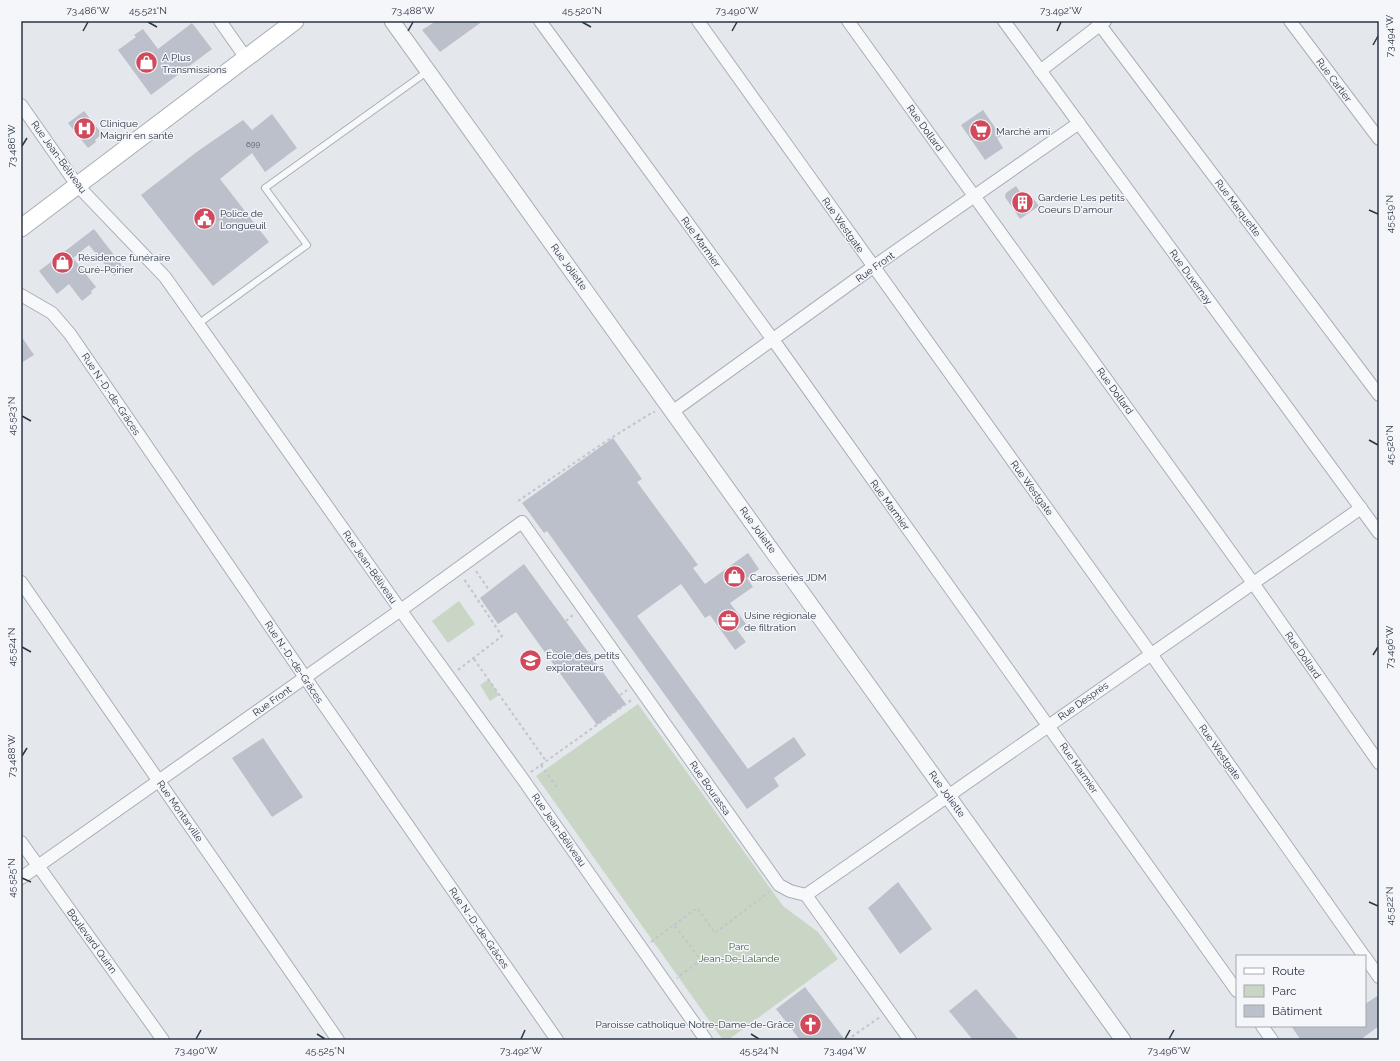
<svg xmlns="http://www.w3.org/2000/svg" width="1400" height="1061" font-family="Raleway,sans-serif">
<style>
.green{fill:#c9d6c5}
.building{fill:#bbc0ca}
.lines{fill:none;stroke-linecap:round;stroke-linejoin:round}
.service-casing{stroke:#a9aeb7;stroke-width:8}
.minor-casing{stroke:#a9aeb7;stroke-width:14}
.tertiary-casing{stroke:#a9aeb7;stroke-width:17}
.secondary-casing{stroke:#a9aeb7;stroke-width:19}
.path{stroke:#c2c5cb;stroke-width:2;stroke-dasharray:3 3;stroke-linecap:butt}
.service{stroke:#f7f8fa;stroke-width:6}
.minor{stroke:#f7f8fa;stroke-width:12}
.tertiary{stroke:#f7f8fa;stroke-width:15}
.secondary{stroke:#fff;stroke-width:17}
.ticks{fill:none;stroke:#2b3445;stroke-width:1.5}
.labels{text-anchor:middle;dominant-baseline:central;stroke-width:3;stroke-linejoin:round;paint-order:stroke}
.number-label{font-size:8px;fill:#4f5766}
.poi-label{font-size:10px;fill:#2b3445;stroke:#f4f6f9;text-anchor:start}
.street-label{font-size:10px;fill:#2b3445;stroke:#f4f6f9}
.park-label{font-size:10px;fill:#3f6138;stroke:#f4f6f9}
.neatline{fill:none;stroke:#2b3445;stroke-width:1.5}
.ticks-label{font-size:10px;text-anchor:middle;fill:#2b3445}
</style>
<rect width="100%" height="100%" fill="#e4e7ec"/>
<g class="green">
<path d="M459,601L475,624L448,643L432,621Z"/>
<path d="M489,679L499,695L490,701L480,685Z"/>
<path d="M638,704L783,906L818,932L838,959L728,1040H723L536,776Z"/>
</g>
<g class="building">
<path d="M436,21H483L440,52L422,30Z"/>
<path d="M192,23L212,49L151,95L118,50L136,37L134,35L143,29L158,49Z"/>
<path d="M983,110L1001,136L997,138L1003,148L985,160L961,125Z"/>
<path d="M84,111L102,134L95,140L96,142L88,148L68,123Z"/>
<path d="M272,114L297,148L265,172L252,153L220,179L269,242L213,286L141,195L198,151L243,120L252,130Z"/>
<path d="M1016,186L1026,201L1032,197L1039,206L1020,219L1005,197L1006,193Z"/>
<path d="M94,229L124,268L114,276L89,245L73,258L96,287L91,291L92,293L82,301L69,284L57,294L39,271Z"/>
<path d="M21,336L34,355L21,363Z"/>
<path d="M613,438L642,479L637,482L698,565L693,568L705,584L748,553L759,569L747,578L753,587L730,603L746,624L737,630L746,642L735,650L710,615L705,618L681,584L637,616L748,769L794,737L806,755L774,778L779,786L747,809L547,531L544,533L522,503Z"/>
<path d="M524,564L626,704L597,725L516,612L498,624L480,598Z"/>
<path d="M263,738L303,797L272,817L232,758Z"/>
<path d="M898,882L932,929L900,954L868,908Z"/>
<path d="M805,987L845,1040H800L776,1009Z"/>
<path d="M976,989L1019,1040H973L949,1011Z"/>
<path d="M1379,995V1026L1360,1040H1301L1291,1026H1365V1004Z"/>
</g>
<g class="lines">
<defs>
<path id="service" d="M198,324L307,245L265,188L428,71"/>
<g id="minor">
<path d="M220,21L246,58"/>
<path d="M540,21L779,348L1237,991"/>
<path d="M698,21L1151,654L1364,956"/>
<path d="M848,21L1253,583L1379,763"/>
<path d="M1004,21L1379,533"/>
<path d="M1097,21L1379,395"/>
<path d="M1290,21L1379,139"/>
<path d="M1040,71L1105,21"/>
<path d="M21,105L77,185L165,277L409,622L522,778L706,1040"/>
<path d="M21,295L52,313L70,334L313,689L557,1040"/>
<path d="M672,412L873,267L1079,123"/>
<path d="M21,582L338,1040"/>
<path d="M21,842L163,1040"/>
<path d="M21,878L412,602L522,522L779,885L790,891L806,895L910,1040"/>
<path d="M806,895L1361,508"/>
<path d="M1365,957L1379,977"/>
<path d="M1262,1026L1272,1040"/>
</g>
<path id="tertiary" d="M392,21L1123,1040"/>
<path id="secondary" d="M21,228L295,21"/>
</defs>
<use href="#service" class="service-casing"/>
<use href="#minor" class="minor-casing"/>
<use href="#tertiary" class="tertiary-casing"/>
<use href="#secondary" class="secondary-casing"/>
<g class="path">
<path d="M518,501L608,440L653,412H655"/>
<path d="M476,571L489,590"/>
<path d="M566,621L573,615"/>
<path d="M474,659L546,761"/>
<path d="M458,670L502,636L464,579"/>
<path d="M620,695L627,690"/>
<path d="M541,765L559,790"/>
<path d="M531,772L633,699"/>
<path d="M674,925L697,908L715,933L769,892"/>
<path d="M651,942L674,925L701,960L677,978"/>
<path d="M847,1040L880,1017"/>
</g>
<use href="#service" class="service"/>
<use href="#minor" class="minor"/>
<use href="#tertiary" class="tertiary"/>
<use href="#secondary" class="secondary"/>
</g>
<path class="ticks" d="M148,22L157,27M582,22L591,27M83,31L88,22M408,31L413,22M732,31L737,22M1057,31L1061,22M1373,45L1378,36M22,146L27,138M1369,210L1378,214M22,416L31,421M1369,440L1378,445M22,647L31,652M1373,655L1378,647M22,756L27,748M22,878L31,882M1369,902L1378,906M317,1034L325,1039M751,1034L759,1039M196,1039L201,1030M521,1039L525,1030M845,1039L850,1030M1169,1039L1174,1030"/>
<defs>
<symbol id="shop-disc" viewBox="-11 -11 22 22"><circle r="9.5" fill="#d1495b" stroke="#f4f6f9"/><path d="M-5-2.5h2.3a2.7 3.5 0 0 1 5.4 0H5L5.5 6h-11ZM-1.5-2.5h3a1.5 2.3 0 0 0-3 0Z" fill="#fff"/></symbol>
<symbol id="hospital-disc" viewBox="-11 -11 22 22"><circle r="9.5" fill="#d1495b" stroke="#f4f6f9"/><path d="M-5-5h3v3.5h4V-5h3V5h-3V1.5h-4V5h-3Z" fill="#fff"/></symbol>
<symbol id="supermarket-disc" viewBox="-11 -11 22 22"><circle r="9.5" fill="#d1495b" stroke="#f4f6f9"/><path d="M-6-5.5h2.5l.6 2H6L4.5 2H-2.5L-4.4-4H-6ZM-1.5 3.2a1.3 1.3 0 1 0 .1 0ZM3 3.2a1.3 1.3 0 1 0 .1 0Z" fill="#fff"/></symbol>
<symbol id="building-disc" viewBox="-11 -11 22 22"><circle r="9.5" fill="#d1495b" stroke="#f4f6f9"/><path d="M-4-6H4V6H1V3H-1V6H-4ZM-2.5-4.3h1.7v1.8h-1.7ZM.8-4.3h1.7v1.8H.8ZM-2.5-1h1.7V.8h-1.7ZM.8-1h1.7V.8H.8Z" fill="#fff"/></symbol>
<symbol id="civic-disc" viewBox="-11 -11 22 22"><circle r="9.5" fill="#d1495b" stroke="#f4f6f9"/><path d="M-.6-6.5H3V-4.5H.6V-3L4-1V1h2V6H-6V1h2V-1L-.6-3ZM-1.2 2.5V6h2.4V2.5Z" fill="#fff"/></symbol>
<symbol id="office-disc" viewBox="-11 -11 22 22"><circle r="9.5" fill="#d1495b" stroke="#f4f6f9"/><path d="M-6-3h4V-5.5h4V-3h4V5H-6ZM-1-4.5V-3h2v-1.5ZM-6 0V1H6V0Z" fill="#fff"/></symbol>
<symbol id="school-disc" viewBox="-11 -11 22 22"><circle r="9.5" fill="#d1495b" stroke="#f4f6f9"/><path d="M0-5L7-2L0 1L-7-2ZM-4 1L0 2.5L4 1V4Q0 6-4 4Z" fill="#fff"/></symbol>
<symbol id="church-disc" viewBox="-11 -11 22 22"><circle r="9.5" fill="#d1495b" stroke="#f4f6f9"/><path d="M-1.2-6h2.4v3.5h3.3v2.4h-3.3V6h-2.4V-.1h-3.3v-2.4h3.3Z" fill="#fff"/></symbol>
</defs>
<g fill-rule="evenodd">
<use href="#shop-disc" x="134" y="50" width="25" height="25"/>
<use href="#hospital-disc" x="72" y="116" width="25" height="25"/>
<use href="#supermarket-disc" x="968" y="118" width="25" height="25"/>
<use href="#building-disc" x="1010" y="190" width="25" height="25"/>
<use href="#civic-disc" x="192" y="206" width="25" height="25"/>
<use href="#shop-disc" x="50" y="250" width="25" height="25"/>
<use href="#shop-disc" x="722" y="564" width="25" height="25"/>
<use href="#office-disc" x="716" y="608" width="25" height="25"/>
<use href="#school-disc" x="518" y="648" width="25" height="25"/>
<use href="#church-disc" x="798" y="1012" width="25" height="25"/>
</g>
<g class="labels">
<g class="number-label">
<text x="253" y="144">699</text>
</g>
<g class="poi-label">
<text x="162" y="57">A Plus<tspan x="162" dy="12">Transmissions</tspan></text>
<text x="100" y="123">Clinique<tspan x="100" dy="12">Maigrir en santé</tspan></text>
<text x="996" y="131">Marché ami</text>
<text x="1038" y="197">Garderie Les petits<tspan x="1038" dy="12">Coeurs D'amour</tspan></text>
<text x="220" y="213">Police de<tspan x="220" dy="12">Longueuil</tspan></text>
<text x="78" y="257">Résidence funéraire<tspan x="78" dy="12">Curé-Poirier</tspan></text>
<text x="750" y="577">Carosseries JDM</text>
<text x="744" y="615">Usine régionale<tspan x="744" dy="12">de filtration</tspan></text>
<text x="546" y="655">École des petits<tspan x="546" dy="12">explorateurs</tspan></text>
<text x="794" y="1024" text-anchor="end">Paroisse catholique Notre-Dame-de-Grâce</text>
</g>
<g class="street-label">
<text transform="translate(1334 80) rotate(53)">Rue Cartier</text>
<text transform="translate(925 128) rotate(54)">Rue Dollard</text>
<text transform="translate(59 157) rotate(54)">Rue Jean-Béliveau</text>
<text transform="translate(1238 208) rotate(53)">Rue Marquette</text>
<text transform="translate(843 225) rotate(55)">Rue Westgate</text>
<text transform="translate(701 242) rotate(54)">Rue Marmier</text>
<text transform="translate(569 267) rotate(54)">Rue Joliette</text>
<text transform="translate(875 267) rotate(-35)">Rue Front</text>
<text transform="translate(1191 277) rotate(54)">Rue Duvernay</text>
<text transform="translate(1115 391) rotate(54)">Rue Dollard</text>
<text transform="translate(111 394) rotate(56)">Rue N.-D.-de-Grâces</text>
<text transform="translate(1032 488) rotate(54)">Rue Westgate</text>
<text transform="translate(890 505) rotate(54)">Rue Marmier</text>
<text transform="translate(758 530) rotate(54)">Rue Joliette</text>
<text transform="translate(370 567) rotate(55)">Rue Jean-Béliveau</text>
<text transform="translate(1303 655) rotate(55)">Rue Dollard</text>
<text transform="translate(294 662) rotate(56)">Rue N.-D.-de-Grâces</text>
<text transform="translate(272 701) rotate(-35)">Rue Front</text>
<text transform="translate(1083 701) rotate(-35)">Rue Després</text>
<text transform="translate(1220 752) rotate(55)">Rue Westgate</text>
<text transform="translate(1079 768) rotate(55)">Rue Marmier</text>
<text transform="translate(710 788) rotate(55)">Rue Bourassa</text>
<text transform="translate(947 794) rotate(54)">Rue Joliette</text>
<text transform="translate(180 811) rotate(55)">Rue Montarville</text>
<text transform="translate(559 830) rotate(55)">Rue Jean-Béliveau</text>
<text transform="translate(479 928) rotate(55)">Rue N.-D.-de-Grâces</text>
<text transform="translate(92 941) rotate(54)">Boulevard Quinn</text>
</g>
<g class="park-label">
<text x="739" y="946">Parc<tspan x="739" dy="12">Jean-De-Lalande</tspan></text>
</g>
</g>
<rect width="1400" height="1061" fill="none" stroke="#f4f6f9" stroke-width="44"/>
<rect x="1236" y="955" width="130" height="72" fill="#f4f6f9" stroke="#a4a8b1"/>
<rect x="1244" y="968" width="20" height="6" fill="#ffffff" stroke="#a4a8b1"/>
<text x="1272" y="975" font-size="12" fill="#2b3445">Route</text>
<rect x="1244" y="985" width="20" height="12" fill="#c9d6c5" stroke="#a4a8b1"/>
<text x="1272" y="995" font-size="12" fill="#2b3445">Parc</text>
<rect x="1244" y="1005" width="20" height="12" fill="#bbc0ca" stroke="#a4a8b1"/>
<text x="1272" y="1015" font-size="12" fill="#2b3445">Bâtiment</text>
<rect x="22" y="22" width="1356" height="1017" class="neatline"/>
<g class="ticks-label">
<text x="88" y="14">73.486°W</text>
<text x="148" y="14">45.521°N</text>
<text x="413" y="14">73.488°W</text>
<text x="582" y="14">45.520°N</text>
<text x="737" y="14">73.490°W</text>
<text x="1061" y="14">73.492°W</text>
<text transform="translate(1389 36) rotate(-90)" y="4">73.494°W</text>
<text transform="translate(11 146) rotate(-90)" y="4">73.486°W</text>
<text transform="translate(1389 214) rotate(-90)" y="4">45.519°N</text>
<text transform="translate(11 416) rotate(-90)" y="4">45.523°N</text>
<text transform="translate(1389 445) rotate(-90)" y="4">45.520°N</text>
<text transform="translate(1389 647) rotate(-90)" y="4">73.496°W</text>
<text transform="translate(11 647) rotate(-90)" y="4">45.524°N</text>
<text transform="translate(11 756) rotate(-90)" y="4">73.488°W</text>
<text transform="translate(11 878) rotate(-90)" y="4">45.525°N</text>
<text transform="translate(1389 906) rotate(-90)" y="4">45.522°N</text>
<text x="196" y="1054">73.490°W</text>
<text x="325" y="1054">45.525°N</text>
<text x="521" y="1054">73.492°W</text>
<text x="759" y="1054">45.524°N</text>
<text x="845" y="1054">73.494°W</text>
<text x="1169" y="1054">73.496°W</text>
</g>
</svg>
